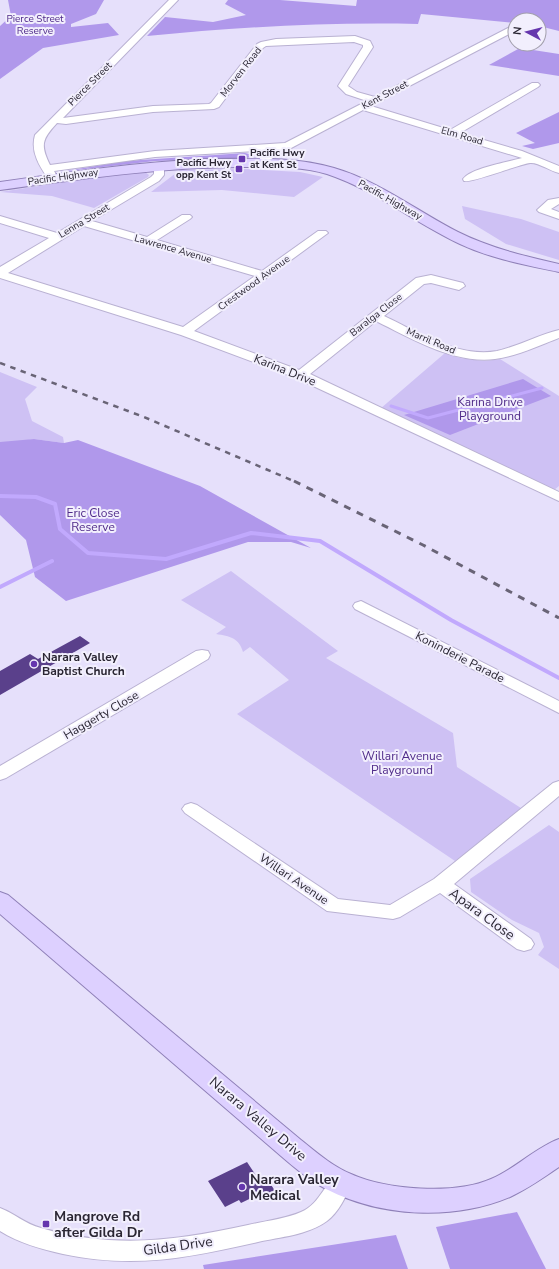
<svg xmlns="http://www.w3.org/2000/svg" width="559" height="1269" font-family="'Nunito Sans',sans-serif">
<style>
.green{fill:#cec1f4}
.forest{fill:#b098eb}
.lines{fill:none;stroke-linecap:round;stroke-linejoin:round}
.stream-far1{stroke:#c1a9fd;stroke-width:3}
.stream{stroke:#c1a9fd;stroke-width:4}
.building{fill:#5a408b}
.minor-casing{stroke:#b9b1d2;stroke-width:2}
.major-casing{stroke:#8f80b8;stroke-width:2}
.minor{fill:#fff;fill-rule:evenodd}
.major{fill:#ddd0ff;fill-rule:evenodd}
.rail-far1{stroke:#696476;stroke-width:2.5;stroke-dasharray:5.5 5.5;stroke-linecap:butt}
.rail{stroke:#696476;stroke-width:3;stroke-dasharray:7 7;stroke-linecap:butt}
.poi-dot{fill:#6536ae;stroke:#f2effd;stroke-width:1.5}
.labels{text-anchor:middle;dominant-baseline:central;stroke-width:4;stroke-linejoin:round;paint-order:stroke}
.far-park-label{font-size:10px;fill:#4f2a89;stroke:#f2effd}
.far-street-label{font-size:10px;fill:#2a2633;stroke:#f2effd}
.far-poi-label{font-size:10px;font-weight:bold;fill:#2a2633;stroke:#f2effd;text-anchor:start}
.street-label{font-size:12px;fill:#2a2633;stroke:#f2effd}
.park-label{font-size:12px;fill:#4f2a89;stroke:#f2effd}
.poi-label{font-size:12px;font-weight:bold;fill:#2a2633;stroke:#f2effd;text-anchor:start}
.near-street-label{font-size:14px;fill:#2a2633;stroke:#f2effd}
.near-poi-label{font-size:14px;font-weight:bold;fill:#2a2633;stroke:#f2effd;text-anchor:start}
</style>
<rect width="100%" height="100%" fill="#e6e0fb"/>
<g class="green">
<path d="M245,169L300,172L323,177L294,197L222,190L151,192L180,170Z"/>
<path d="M129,172H145L149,175L148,177L94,208L52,196L0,192Z"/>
<path d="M462,206L521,219L559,232V260L506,244L465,219Z"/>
<path d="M445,353L460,358L485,361L500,359L559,396V486L554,490L380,409Z"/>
<path d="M0,372L37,387L25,399L32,421L63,437L64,443L34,439L11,443L0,442Z"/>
<path d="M231,571L338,651L326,658L453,733L457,767L524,810L455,861L237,714L289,680L250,647L243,652C239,638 230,636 216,634L226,627L181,600Z"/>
<path d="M549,825L559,832V969L538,955L544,947L539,933L512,920L471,892L470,879Z"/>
</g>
<g class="forest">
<path d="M8,0H104L96,14L71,24V27L108,23L119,35L43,48L0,79V26L11,16Z"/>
<path d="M228,0H280L356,6L357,0H559V31L539,26V20H515V23L421,14L418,24C327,22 238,27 147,36L165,17L213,22L246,15L225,4Z"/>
<path d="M520,48L559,54V76L489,65Z"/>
<path d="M559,112V143L533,149L522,146L535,143L516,133Z"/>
<path d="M245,153L253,155L247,158L155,161L59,172L126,161Z"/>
<path d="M523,379L551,396L450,435L404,415Z"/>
<path d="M34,439L64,443L78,440L200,486L311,548L291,542H248L66,601L35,577L26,540L0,515V442Z"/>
<path d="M517,1212L546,1269H450L436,1227Z"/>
<path d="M396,1235L408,1269H204L203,1265Z"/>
</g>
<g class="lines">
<path class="stream-far1" d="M391,406L428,418L542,388"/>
<g class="stream">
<path d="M0,496L36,497L55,504L60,529L88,553L166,559L251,533L320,541L451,620L559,678"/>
<path d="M0,587L52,561"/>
</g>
</g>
<g class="building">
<path d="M80,636L90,643L0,695V671L30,654L38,659Z"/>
<path d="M247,1162L259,1180L266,1177L277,1194L266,1200L262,1193L241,1203L239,1200L225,1207L208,1181Z"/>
</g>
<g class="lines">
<defs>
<g id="minor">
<path d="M169,0H178L63,118L153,106L209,104L211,103L257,44L261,42L276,39L355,36L370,41L373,47L348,86L357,92L375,97L510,27L513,28V32L371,106L450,130L532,83H538L540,85L538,87L460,133L522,151L559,166V173C550,171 538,162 530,163C517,165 472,183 464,181L463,179C471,168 508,162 522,158L363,110L276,156L270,160L267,165L263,166L258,163L261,156L272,150L155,157L54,171L58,178L53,181L49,180C40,167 30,152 35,135ZM354,42L363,45V47L338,86L346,94L367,101L285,143L155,151L50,165C40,145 42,139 57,123L66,124L153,112L214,109L219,107L263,48L266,46Z"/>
<path d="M159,163L164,166V175L159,181L92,221L147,237L182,215H190L192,217L190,219L157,240L262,271L318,231H326L328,233L194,331L299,370L416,278L431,275L463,283L465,286L459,290L431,283L424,284L384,316C418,332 458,358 497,351C519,346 538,335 559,330V338C538,346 517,356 495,359C454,364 412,339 376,321L310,374L559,492V501L296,378L181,335L0,278V267L49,238L0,223V216L57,233L151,177L154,174V166ZM84,226L255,276L183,327L8,273Z"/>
<path d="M559,198V204L551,209L559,212V219L539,212L537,210L548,200Z"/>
<path d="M361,601L559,701V713L355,609L353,606L355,603Z"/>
<path d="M202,650L208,651L210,655L208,659L6,778L0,780V766L196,651Z"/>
<path d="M559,781V796L454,884L531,939L534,944L531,949L524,951L517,949L440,893L400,917L393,919L327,911L185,813L182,809L185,805L191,803L197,805L338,899L390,905L434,879L553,783Z"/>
<path d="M341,1173L349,1176L352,1183C346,1196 339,1212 327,1221C308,1235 280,1237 258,1242C187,1258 135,1269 63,1254C41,1249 19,1243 0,1231V1208C14,1213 25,1224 41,1228C114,1249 175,1241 248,1225C265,1221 285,1219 301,1212C322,1203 325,1179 341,1173Z"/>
</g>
<g id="major">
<path d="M208,159C250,159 294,156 334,168C379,181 417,211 458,232C490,248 524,256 559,264V272C526,265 492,259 460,244C415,223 375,190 327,174C301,166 271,167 243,167C161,167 81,179 0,190V182C69,172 138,162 208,159Z"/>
<path d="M0,892L8,895L301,1140C316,1152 332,1166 351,1174C386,1190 455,1195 491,1179C515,1169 535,1148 559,1139V1167C543,1178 527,1189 510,1197C453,1221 380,1217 326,1189C309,1180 295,1168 281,1156L0,914Z"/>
</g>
</defs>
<use href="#minor" class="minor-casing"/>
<use href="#major" class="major-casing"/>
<use href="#minor" class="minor"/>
<use href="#major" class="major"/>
<path class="rail-far1" d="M0,363L144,417L296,482"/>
<path class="rail" d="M294,481L423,545L559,618"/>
</g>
<g class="poi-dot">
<rect x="238" y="155" width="8" height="8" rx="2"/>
<rect x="235" y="165" width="8" height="8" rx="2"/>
<circle cx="34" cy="664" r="4"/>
<circle cx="242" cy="1187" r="4"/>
<rect x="42" y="1220" width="8" height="8" rx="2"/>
</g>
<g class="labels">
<g class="far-park-label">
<text x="35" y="19">Pierce Street<tspan x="35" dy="12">Reserve</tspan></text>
</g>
<g class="far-street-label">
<text transform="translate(241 72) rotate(-52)">Morven Road</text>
<text transform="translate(90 84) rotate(-45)">Pierce Street</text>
<text transform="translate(385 95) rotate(-28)">Kent Street</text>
<text transform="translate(462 136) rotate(16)">Elm Road</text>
<text transform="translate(63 177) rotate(-8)">Pacific Highway</text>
<text transform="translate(390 200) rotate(29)">Pacific Highway</text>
<text transform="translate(84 221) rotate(-31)">Lenna Street</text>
<text transform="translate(173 249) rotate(16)">Lawrence Avenue</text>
<text transform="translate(254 283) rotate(-36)">Crestwood Avenue</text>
<text transform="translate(376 315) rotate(-38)">Baralga Close</text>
<text transform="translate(431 341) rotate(23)">Marril Road</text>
</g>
<g class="far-poi-label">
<text x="250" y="153">Pacific Hwy<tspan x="250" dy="12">at Kent St</tspan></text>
<text x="231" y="163" text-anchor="end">Pacific Hwy<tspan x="231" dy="12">opp Kent St</tspan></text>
</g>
<g class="street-label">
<text transform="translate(285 370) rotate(22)">Karina Drive</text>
<text transform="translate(460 657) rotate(27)">Koninderie Parade</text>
<text transform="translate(101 715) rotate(-30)">Haggerty Close</text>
<text transform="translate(294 879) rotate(34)">Willari Avenue</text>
</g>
<g class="park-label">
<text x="490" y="402">Karina Drive<tspan x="490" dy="14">Playground</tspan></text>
<text x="93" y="513">Eric Close<tspan x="93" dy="14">Reserve</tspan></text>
<text x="402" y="756">Willari Avenue<tspan x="402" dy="14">Playground</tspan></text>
</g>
<g class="poi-label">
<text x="42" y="657">Narara Valley<tspan x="42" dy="14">Baptist Church</tspan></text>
</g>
<g class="near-street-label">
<text transform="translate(482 914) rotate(36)">Apara Close</text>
<text transform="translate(258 1119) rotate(40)">Narara Valley Drive</text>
<text transform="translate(178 1246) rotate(-8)">Gilda Drive</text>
</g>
<g class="near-poi-label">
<text x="250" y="1179">Narara Valley<tspan x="250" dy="16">Medical</tspan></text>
<text x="54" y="1216">Mangrove Rd<tspan x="54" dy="16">after Gilda Dr</tspan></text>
</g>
</g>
<g transform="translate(527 32) rotate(277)"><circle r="19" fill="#f2effd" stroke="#a29fac"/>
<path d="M0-3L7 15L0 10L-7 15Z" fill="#6536ae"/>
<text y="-6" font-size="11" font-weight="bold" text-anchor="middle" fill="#2a2633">N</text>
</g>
</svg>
